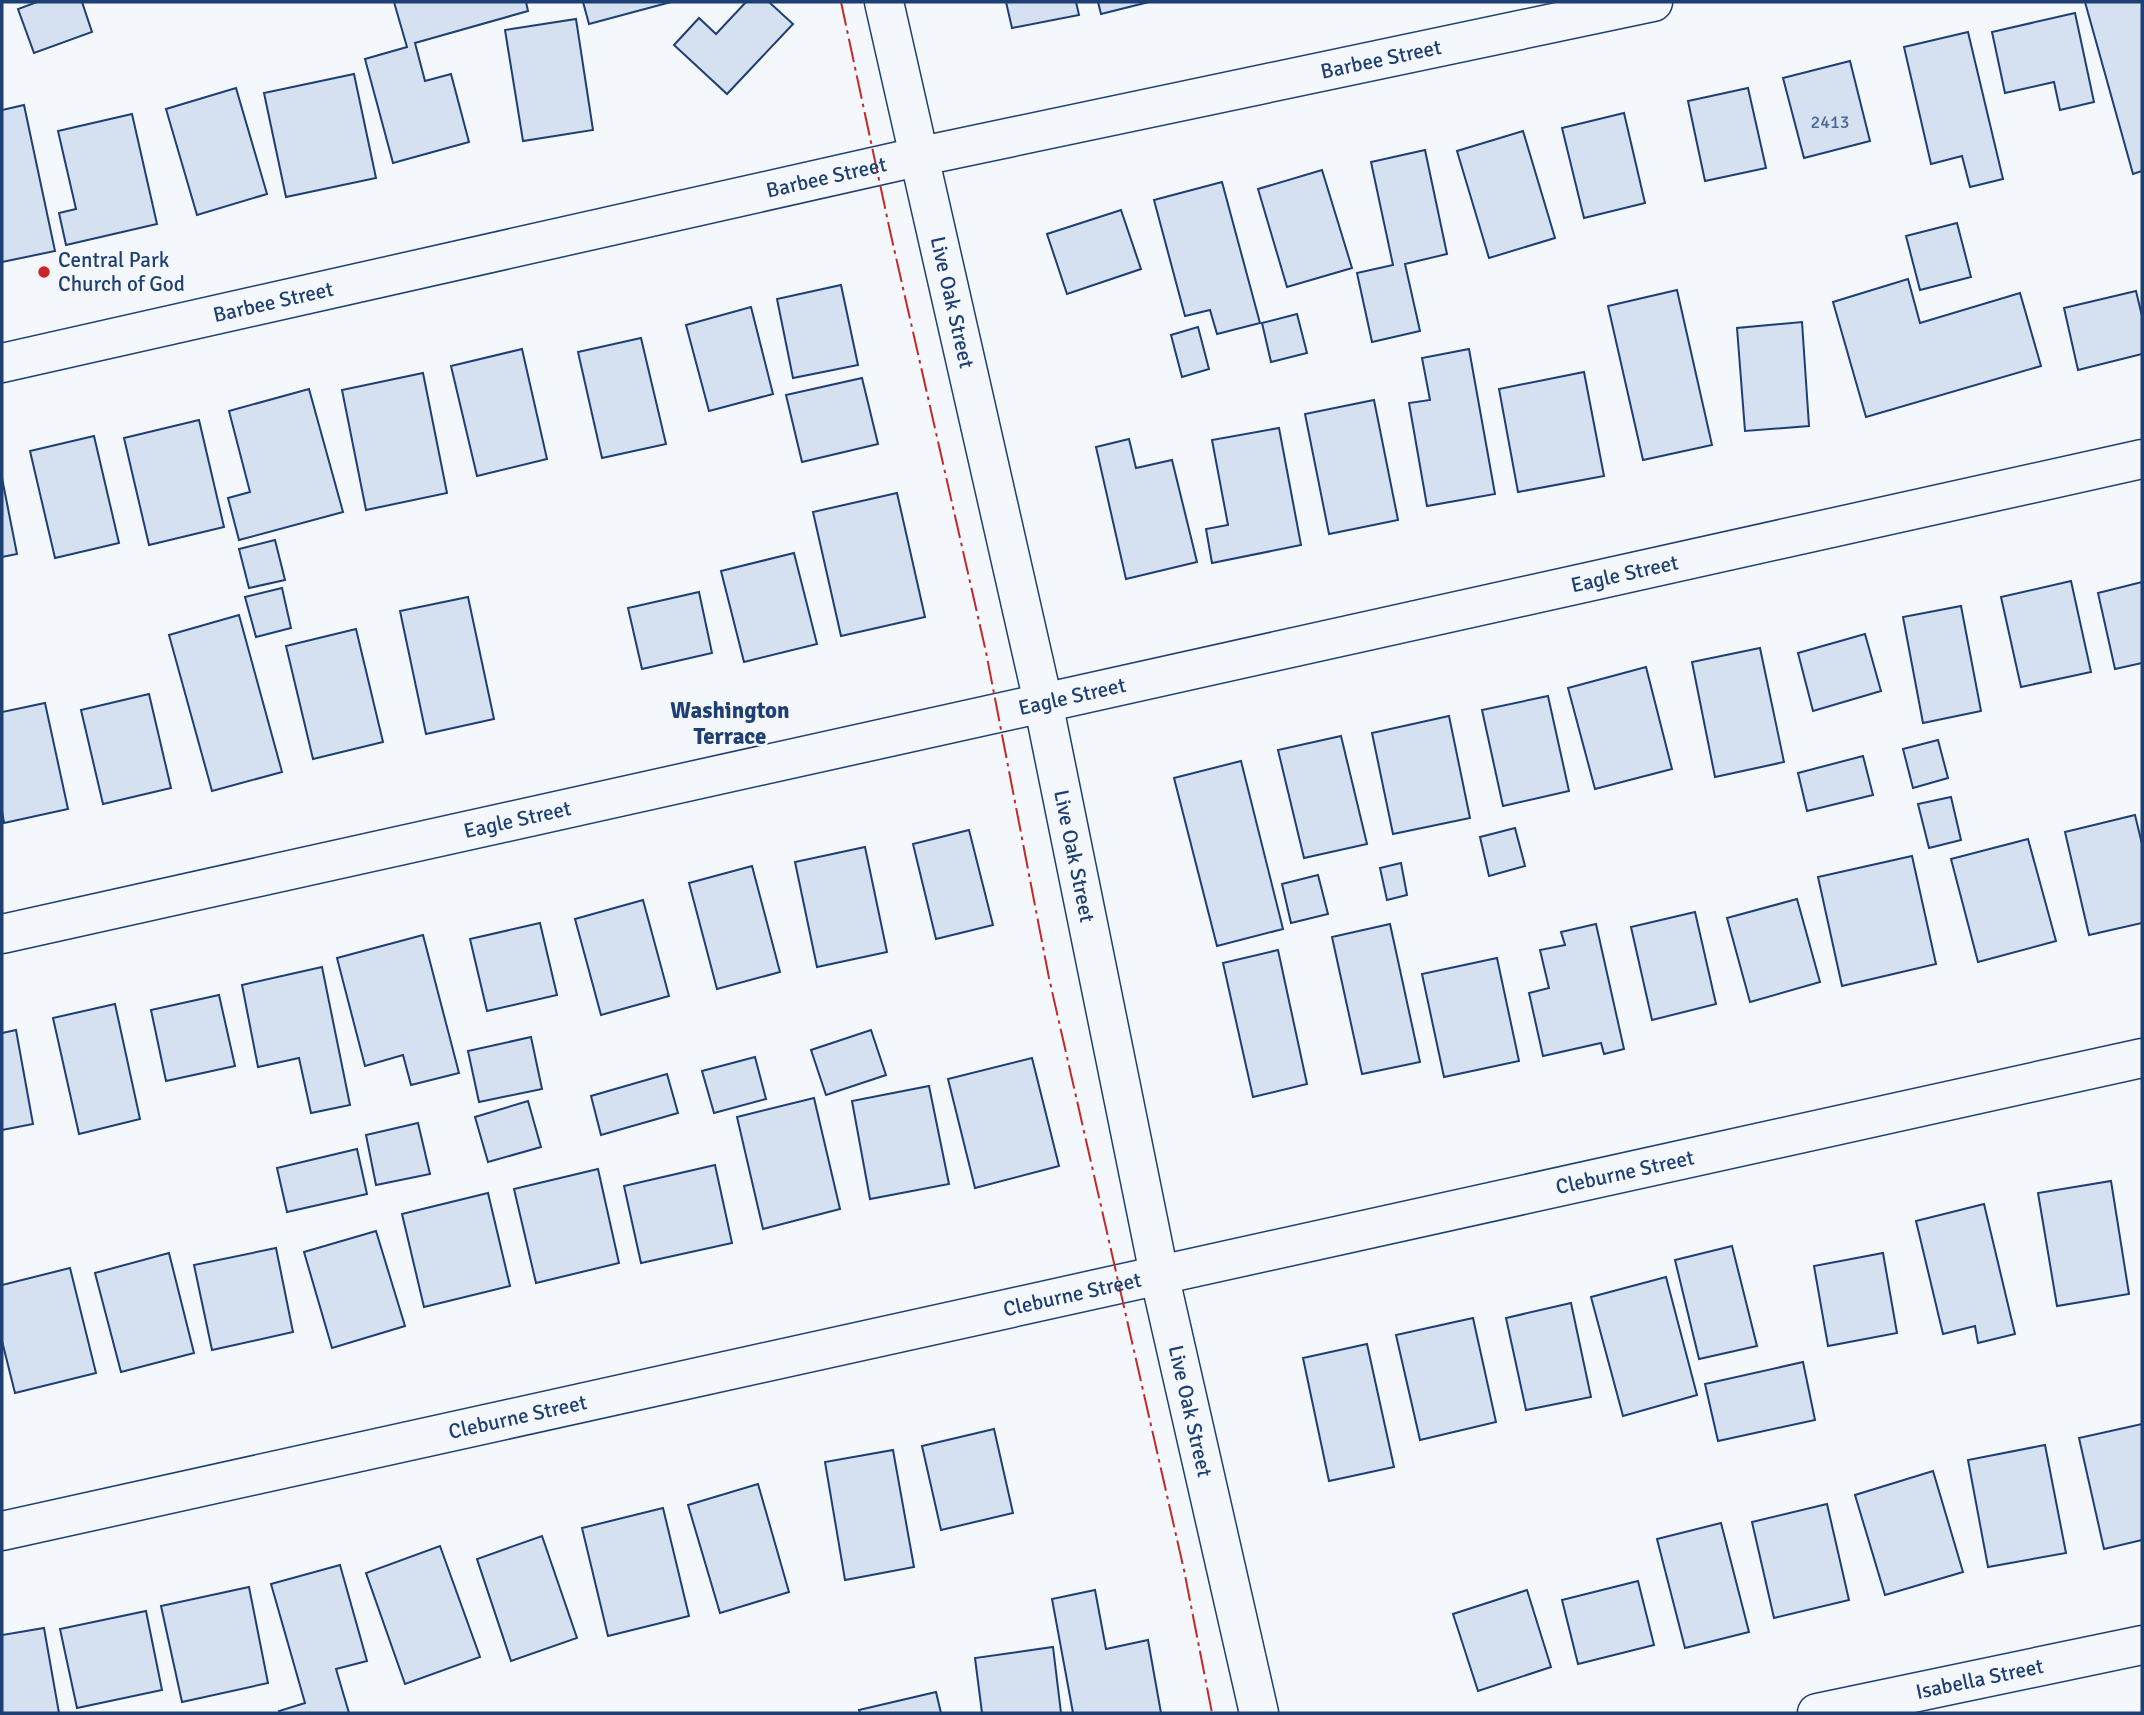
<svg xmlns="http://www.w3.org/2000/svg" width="2144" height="1715" font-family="Signika,sans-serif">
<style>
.building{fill:#d5e0f0;stroke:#1d3f73;stroke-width:2}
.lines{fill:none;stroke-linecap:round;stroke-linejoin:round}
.minor-casing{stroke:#1d3f73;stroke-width:41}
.secondary-casing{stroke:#1d3f73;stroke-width:41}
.minor{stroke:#f4f7fb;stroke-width:38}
.secondary{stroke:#f4f7fb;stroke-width:38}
.power{stroke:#c62828;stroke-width:2;stroke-dasharray:24 5 3.5 5;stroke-linecap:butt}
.poi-dot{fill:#c62828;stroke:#f4f7fb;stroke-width:2.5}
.labels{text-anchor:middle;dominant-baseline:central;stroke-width:5;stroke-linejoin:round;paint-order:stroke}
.number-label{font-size:18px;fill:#4b6792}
.street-label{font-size:21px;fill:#1d3f73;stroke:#f4f7fb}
.poi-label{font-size:21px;fill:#1d3f73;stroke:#f4f7fb;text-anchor:start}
.neighbourhood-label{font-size:23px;font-weight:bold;fill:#1d3f73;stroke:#f4f7fb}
</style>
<rect width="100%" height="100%" fill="#f4f7fb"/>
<g class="building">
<path d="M37,2H82L92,32L34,53L18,9Z"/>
<path d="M394,2H526L528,11L415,43L425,81L451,74L469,142L393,163L365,59L407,47Z"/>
<path d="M583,2H671L589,24Z"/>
<path d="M746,2H769L793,24L727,94L674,45L699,18L716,34Z"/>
<path d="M1006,2H1076L1079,15L1012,28Z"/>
<path d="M1098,2H1149L1101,14Z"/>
<path d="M2085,2H2142V171L2133,174Z"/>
<path d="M2075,13L2094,102L2060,110L2054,82L2005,93L1992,32Z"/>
<path d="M576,19L593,130L523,141L505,30Z"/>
<path d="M1968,32L2003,179L1970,187L1962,156L1931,164L1904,47Z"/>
<path d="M1850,61L1870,141L1804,158L1783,78Z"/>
<path d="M354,74L376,178L286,197L264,93Z"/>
<path d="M236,88L267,194L197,215L166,109Z"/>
<path d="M1748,88L1766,168L1705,181L1688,101Z"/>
<path d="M24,105L55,251L2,262V110Z"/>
<path d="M1624,113L1645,203L1584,218L1562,128Z"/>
<path d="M132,114L157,224L66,245L59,213L76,209L58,131Z"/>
<path d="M1523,131L1555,238L1489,258L1457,151Z"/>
<path d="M1425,150L1447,254L1405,264L1420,331L1372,342L1357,273L1393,265L1371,162Z"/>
<path d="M1322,170L1352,268L1287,287L1258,189Z"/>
<path d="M1222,182L1260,323L1217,334L1210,310L1185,316L1154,200Z"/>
<path d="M1121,210L1141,269L1067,294L1047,234Z"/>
<path d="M1957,223L1971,277L1920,290L1906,236Z"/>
<path d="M1908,279L1920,323L2020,293L2041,366L1866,417L1833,302Z"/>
<path d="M841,285L858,365L793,378L777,299Z"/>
<path d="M1677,290L1712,445L1643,460L1608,306Z"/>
<path d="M2136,291L2142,316V354L2078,370L2064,308Z"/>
<path d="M751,307L773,394L709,411L686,325Z"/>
<path d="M1297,314L1307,353L1271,362L1262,323Z"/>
<path d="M1802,322L1809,426L1745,431L1737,328Z"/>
<path d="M1198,327L1209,369L1182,377L1171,335Z"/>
<path d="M641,338L666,444L602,458L578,352Z"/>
<path d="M522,349L547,459L477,476L451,366Z"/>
<path d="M1469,349L1495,494L1427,506L1409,403L1430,400L1422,358Z"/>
<path d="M1584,372L1604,476L1518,492L1499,389Z"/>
<path d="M423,373L447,493L366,510L342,390Z"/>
<path d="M862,378L878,444L802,462L786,395Z"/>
<path d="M309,389L343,512L239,540L228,498L250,492L229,411Z"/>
<path d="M1374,400L1398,520L1329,534L1305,414Z"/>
<path d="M199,420L224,527L149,545L124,438Z"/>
<path d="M1279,428L1301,545L1212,563L1206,529L1228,525L1212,440Z"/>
<path d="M94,436L119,543L55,558L30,451Z"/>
<path d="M1129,439L1136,468L1172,460L1197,562L1126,579L1096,447Z"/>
<path d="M2,478L17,554L2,557Z"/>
<path d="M897,493L925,617L841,636L813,512Z"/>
<path d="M275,540L285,580L249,588L239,549Z"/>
<path d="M794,553L817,644L744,662L721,571Z"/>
<path d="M2071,581L2091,672L2021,687L2001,597Z"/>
<path d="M2142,582V663L2115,669L2098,593Z"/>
<path d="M282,588L291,628L256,637L245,597Z"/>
<path d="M699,592L712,653L642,669L628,608Z"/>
<path d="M468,597L494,719L426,734L400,611Z"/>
<path d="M1961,606L1981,711L1923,723L1903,617Z"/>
<path d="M239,615L282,772L212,791L169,635Z"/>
<path d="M356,629L383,742L313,759L286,646Z"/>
<path d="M1865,634L1881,691L1813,711L1798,653Z"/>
<path d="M1760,648L1784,762L1715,777L1692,662Z"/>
<path d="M1646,667L1672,769L1595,789L1568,688Z"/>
<path d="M149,694L171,788L103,804L81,710Z"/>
<path d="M1548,696L1569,791L1503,806L1482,710Z"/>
<path d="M45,703L68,809L4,823L2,811V712Z"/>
<path d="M1449,716L1470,818L1393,834L1372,733Z"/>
<path d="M1341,736L1367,844L1304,858L1278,750Z"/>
<path d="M1938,740L1948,778L1913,788L1903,749Z"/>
<path d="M1863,756L1873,795L1807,811L1798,773Z"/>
<path d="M1241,761L1283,929L1217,946L1174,778Z"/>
<path d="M1951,797L1961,840L1929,848L1918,804Z"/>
<path d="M2135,815L2142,844V923L2089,935L2065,832Z"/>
<path d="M1515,828L1525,866L1489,876L1480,837Z"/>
<path d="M969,830L993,925L936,939L913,844Z"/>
<path d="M2028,839L2056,941L1978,962L1951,859Z"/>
<path d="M865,847L887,952L817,967L795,862Z"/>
<path d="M1912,856L1936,964L1842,986L1818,877Z"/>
<path d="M1401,863L1407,895L1387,900L1380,868Z"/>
<path d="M752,866L780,972L717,989L689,883Z"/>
<path d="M1318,875L1328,914L1291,923L1282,884Z"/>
<path d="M1797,899L1820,982L1750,1002L1727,918Z"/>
<path d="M643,900L669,996L601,1015L575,919Z"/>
<path d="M1695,912L1716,1004L1652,1020L1631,927Z"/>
<path d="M540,923L557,995L487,1011L470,939Z"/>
<path d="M1390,924L1420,1062L1362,1074L1332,937Z"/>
<path d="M1596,924L1624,1049L1604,1054L1601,1043L1543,1056L1529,993L1549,988L1540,950L1565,945L1561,932Z"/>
<path d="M423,935L459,1073L411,1085L403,1055L365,1066L337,958Z"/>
<path d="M1278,950L1307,1084L1253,1097L1223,963Z"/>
<path d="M1497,958L1519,1061L1444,1077L1422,974Z"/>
<path d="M322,967L350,1105L311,1113L299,1058L258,1067L242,985Z"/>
<path d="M219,995L235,1066L166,1081L151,1010Z"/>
<path d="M115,1004L140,1119L79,1134L53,1018Z"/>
<path d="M16,1030L33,1124L2,1130V1033Z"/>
<path d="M871,1030L886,1075L826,1095L811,1050Z"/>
<path d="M531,1037L542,1089L479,1102L468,1051Z"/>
<path d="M755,1057L766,1099L714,1113L702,1071Z"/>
<path d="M1032,1058L1059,1166L975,1188L948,1079Z"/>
<path d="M667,1074L678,1113L601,1135L591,1096Z"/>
<path d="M929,1086L949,1184L870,1199L852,1101Z"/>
<path d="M814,1098L840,1209L763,1229L737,1117Z"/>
<path d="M528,1101L541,1147L488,1162L475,1117Z"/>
<path d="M418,1123L430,1174L376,1185L366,1135Z"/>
<path d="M357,1149L367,1194L287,1212L277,1168Z"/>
<path d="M715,1165L732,1243L641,1263L624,1186Z"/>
<path d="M598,1169L619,1263L536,1283L514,1189Z"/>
<path d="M2111,1181L2129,1294L2057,1306L2038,1193Z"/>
<path d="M488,1193L510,1286L424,1307L402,1214Z"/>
<path d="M1984,1204L2015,1334L1978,1343L1975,1326L1943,1334L1916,1221Z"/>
<path d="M376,1231L405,1326L332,1348L304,1252Z"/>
<path d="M1732,1246L1757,1346L1699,1359L1675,1260Z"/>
<path d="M276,1248L293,1332L212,1350L194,1265Z"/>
<path d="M169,1253L194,1353L121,1372L95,1273Z"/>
<path d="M1883,1253L1897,1333L1828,1346L1814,1266Z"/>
<path d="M70,1268L96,1373L15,1393L2,1341V1285Z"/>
<path d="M1666,1277L1697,1395L1623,1416L1591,1297Z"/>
<path d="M1571,1303L1591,1397L1526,1410L1506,1318Z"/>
<path d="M1473,1318L1496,1422L1420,1440L1396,1335Z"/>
<path d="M1367,1344L1394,1467L1329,1481L1303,1358Z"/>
<path d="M1803,1362L1815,1420L1718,1441L1705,1384Z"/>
<path d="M2142,1424V1540L2104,1549L2079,1438Z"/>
<path d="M994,1429L1013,1513L941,1530L922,1446Z"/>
<path d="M2045,1445L2066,1553L1988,1567L1968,1460Z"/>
<path d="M893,1450L914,1567L845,1580L825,1462Z"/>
<path d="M1933,1471L1963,1572L1885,1595L1855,1495Z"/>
<path d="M758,1484L789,1592L720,1613L688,1505Z"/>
<path d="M1827,1504L1849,1600L1774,1618L1752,1522Z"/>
<path d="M663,1508L689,1616L608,1636L582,1528Z"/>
<path d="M1721,1523L1749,1632L1685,1648L1657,1539Z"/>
<path d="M542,1536L577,1638L511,1661L477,1559Z"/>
<path d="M440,1546L480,1657L405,1684L366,1573Z"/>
<path d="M340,1565L367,1661L336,1669L349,1713H280L279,1711L305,1703L271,1584Z"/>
<path d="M1638,1581L1654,1645L1578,1664L1562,1600Z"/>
<path d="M249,1587L268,1683L182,1702L161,1606Z"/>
<path d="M1095,1590L1106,1649L1148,1640L1161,1713H1073L1052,1599Z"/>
<path d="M1527,1590L1551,1667L1478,1691L1453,1614Z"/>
<path d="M146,1611L162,1690L77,1708L60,1629Z"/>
<path d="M44,1628L59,1713H2V1635Z"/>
<path d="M1053,1647L1061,1713H982L975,1658Z"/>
<path d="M936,1692L941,1713H860L859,1710Z"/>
</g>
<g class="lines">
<defs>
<g id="minor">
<path id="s1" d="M884,2L1043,702L1159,1274L1259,1713"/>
<path id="s2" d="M2,363L917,157L1653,2"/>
<path id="s3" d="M2,934L2142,459"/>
<path id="s4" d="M1817,1713L2142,1645"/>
</g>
<g id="secondary">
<path id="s5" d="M2,1531L2142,1058"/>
</g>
</defs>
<use href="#minor" class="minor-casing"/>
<use href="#secondary" class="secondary-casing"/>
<use href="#minor" class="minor"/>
<use href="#secondary" class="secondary"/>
<path class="power" d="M841,2L890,231L986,652L1049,978L1184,1570L1212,1713"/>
</g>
<circle class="poi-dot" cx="44" cy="272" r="7"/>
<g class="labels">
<g class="number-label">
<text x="1830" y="122">2413</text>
</g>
<g class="street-label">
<text stroke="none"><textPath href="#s2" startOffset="1412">Barbee Street</textPath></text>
<text stroke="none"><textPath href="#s2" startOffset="845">Barbee Street</textPath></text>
<text stroke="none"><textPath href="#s2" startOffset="278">Barbee Street</textPath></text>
<text stroke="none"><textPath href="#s1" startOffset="308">Live Oak Street</textPath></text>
<text stroke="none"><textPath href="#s3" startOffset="1662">Eagle Street</textPath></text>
<text stroke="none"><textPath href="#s3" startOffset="1096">Eagle Street</textPath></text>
<text stroke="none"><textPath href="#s3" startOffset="528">Eagle Street</textPath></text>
<text stroke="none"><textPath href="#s1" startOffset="875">Live Oak Street</textPath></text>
<text stroke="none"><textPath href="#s5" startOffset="1662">Cleburne Street</textPath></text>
<text stroke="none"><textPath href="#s5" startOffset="1096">Cleburne Street</textPath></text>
<text stroke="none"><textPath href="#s1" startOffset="1442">Live Oak Street</textPath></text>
<text stroke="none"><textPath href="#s5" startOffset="528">Cleburne Street</textPath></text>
<text stroke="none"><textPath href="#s4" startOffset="166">Isabella Street</textPath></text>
</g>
<g class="poi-label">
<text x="58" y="260">Central Park<tspan x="58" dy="24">Church of God</tspan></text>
</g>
<g class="neighbourhood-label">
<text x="730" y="710">Washington<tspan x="730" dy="26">Terrace</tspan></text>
</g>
</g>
<rect width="2144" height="1715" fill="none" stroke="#1d3f73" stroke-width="7"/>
</svg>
